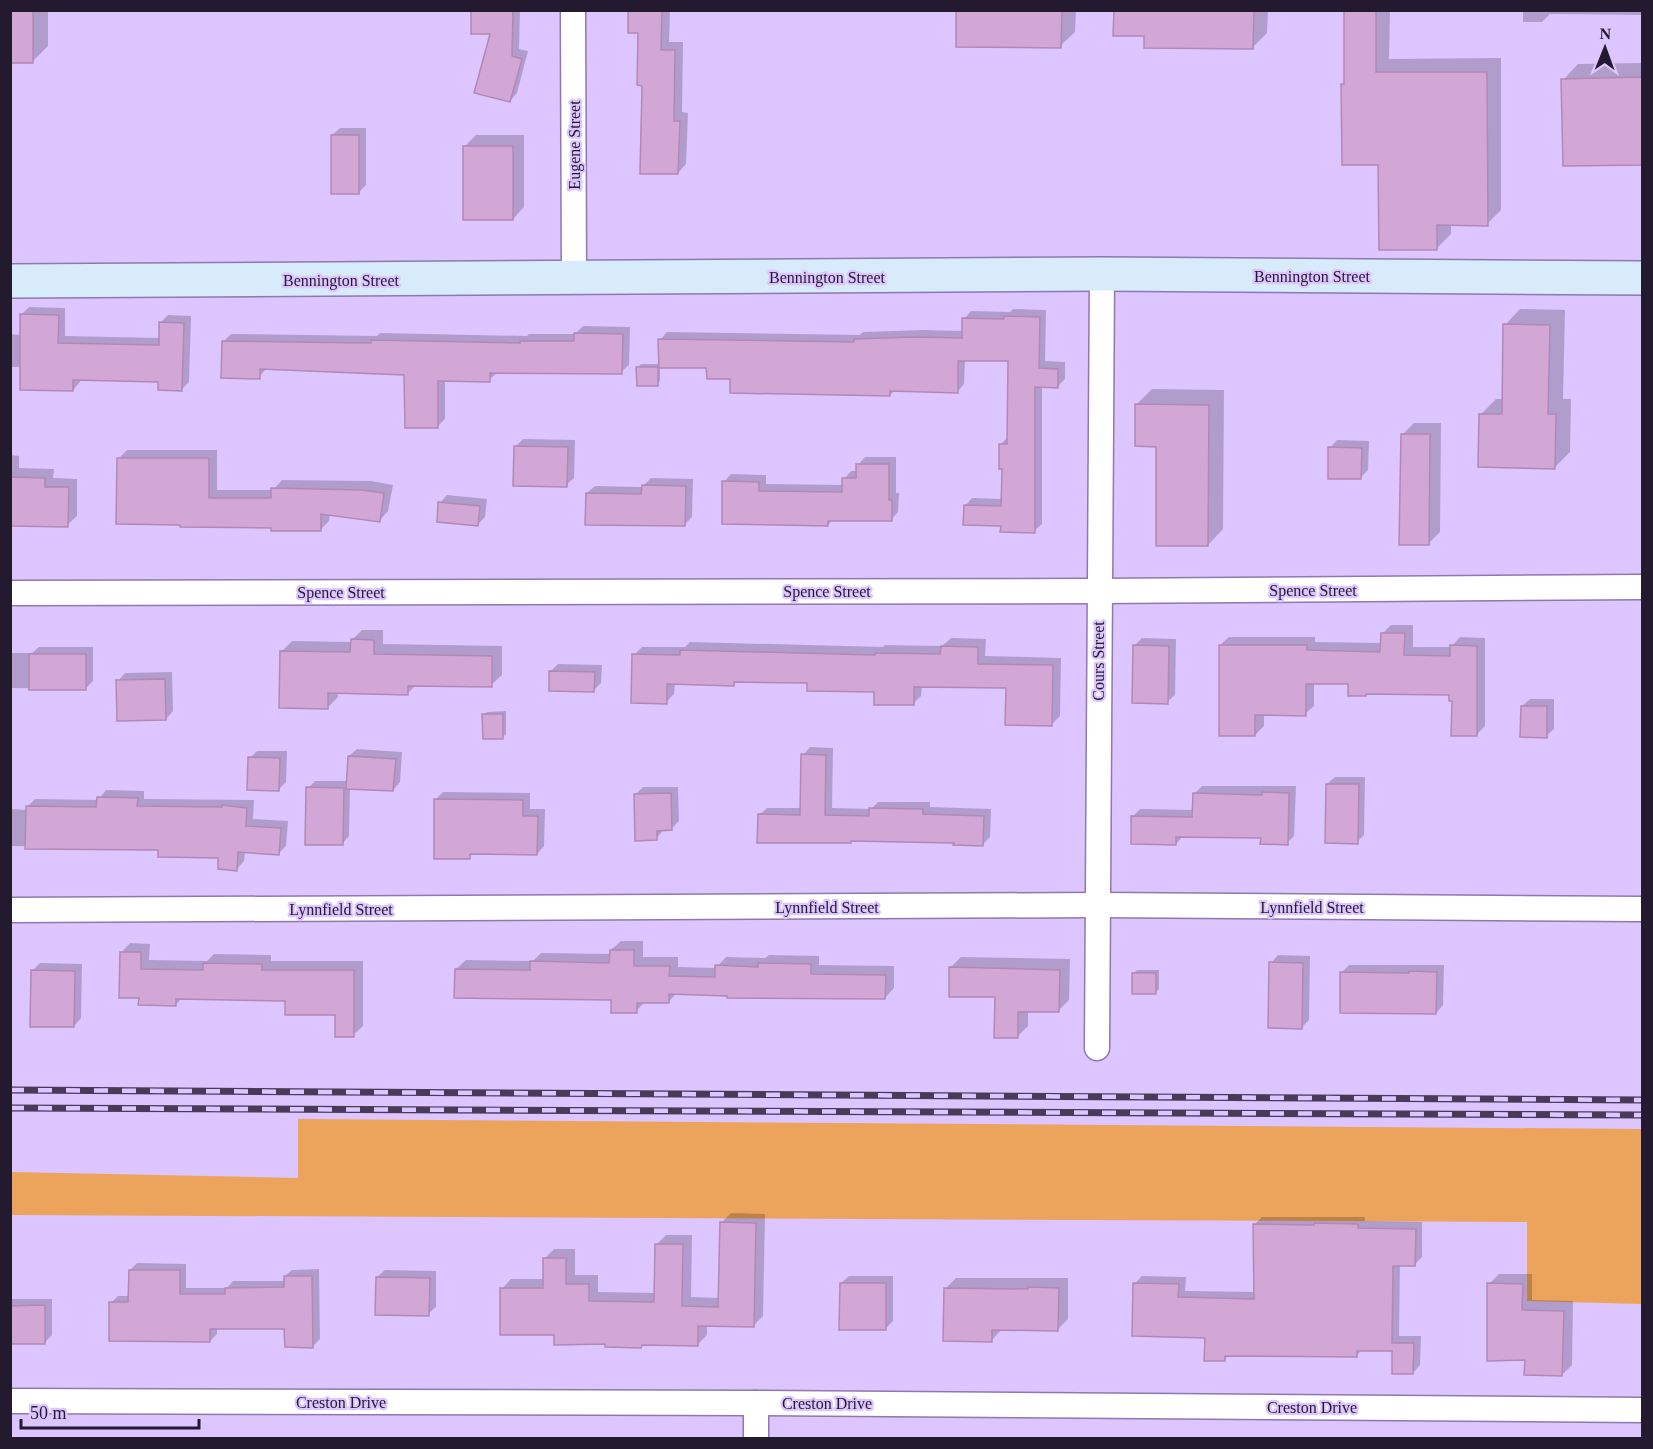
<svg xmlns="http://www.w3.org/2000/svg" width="1653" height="1449" font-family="'Times New Roman',serif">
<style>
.green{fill:#eca35b}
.shadow{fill:#0003}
.building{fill:#d2a7d6;stroke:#b288b6;stroke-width:1.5}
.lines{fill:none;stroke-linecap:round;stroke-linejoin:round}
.street-casing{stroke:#8f78ad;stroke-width:27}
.secondary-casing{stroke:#8f78ad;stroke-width:36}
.street{stroke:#fff;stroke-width:24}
.secondary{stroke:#d8ebfa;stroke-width:33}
.rail-casing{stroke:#473b57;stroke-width:7}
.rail{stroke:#ddc5ff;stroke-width:4.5;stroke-dasharray:14;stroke-linecap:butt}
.labels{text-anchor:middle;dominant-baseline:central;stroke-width:4.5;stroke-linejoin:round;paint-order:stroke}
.street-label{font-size:16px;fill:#231a2f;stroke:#ddc5ff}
</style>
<rect width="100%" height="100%" fill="#ddc5ff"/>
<path class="green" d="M298,1119L1642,1129V1304L1527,1301V1222L11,1215V1172L298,1178Z"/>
<g class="shadow">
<path d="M10,10H48V46L32,62Z"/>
<path d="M473,10H520L519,49L528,51L517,93L510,101L492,33Z"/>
<path d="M630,10H670L669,42H683L682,112L688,113L686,164L678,173L644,84L640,32Z"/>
<path d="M917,10H1076L1075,32L1060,46L958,12Z"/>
<path d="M1095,10H1268L1267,33L1253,47L1145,35L1115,11Z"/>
<path d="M1346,10H1390L1389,59L1501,58V210L1487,224H1451V234L1437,248L1380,163L1343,84L1345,82Z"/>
<path d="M1523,10H1642V15L1550,14L1542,22H1523Z"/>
<path d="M1642,63V163L1565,164L1563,80L1578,64Z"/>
<path d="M340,128H366V185L359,192L332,135Z"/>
<path d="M476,135H524V207L513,219L465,146Z"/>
<path d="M29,307L65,308V336L160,338V323L168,315L191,316L189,382L182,389L159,380L80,379V382L73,390L21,367H10V334L21,335V315Z"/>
<path d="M1013,309L1046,310L1045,361L1065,362V379L1057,387L1042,386V524L1034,531L1002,524L965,506L972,498L1003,499V468L1001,444L1008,437L1010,360L965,359L964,384L957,392L895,390L890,395L731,378L708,366L660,367V381L657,384L638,367L641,364H660V340L667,332L860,335L863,332L924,330L964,331V319L971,311L1010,312Z"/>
<path d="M1520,309L1565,310L1563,399H1571L1570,452L1555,467L1481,414L1496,399H1503L1505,325Z"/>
<path d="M583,326L630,327L629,365L621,372H498L489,380L445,379V419L437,427L406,373L267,368L259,377L223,342L231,334L377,336L380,333L527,336L529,334H575Z"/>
<path d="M1152,389L1224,390L1223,529L1208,545L1137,404Z"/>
<path d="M1414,423H1441L1440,532L1428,544L1402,435Z"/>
<path d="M523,439L575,440L574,478L566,485L515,447Z"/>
<path d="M1337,440L1369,441L1368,470L1360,478L1330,448Z"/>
<path d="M127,450H217V490H273L282,480L371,481L393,485L388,511L379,521L330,513L329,521L320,530L272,526L118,459Z"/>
<path d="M10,455L19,456V468L54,469L53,478L77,479V516L67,525L10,524Z"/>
<path d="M865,457H896V493H899L898,512L891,520L833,519L828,525L724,482L731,474L766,475V484L844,485V479L851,471H858V465Z"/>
<path d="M651,478L693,479L692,517L685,524L587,493L595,486L642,487Z"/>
<path d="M447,495L487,499L485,517L478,524L440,503Z"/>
<path d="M1391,625H1413V647H1451L1460,637L1485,638V726L1476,735L1451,694L1368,692L1366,694L1350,683L1314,682V706L1305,714H1264V726L1255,735L1220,645L1229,637H1315V642L1382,643V634Z"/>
<path d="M362,630H383V644L502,646V675L491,685L417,684L408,693L338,692V697L327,708L281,652L292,641L352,642V640Z"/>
<path d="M951,638L986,639L985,656L1061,658L1060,716L1051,725L1008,687L922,685L921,696L913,704L876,690L809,681L737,680L733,684L675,683L674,694L666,702L634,655L642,647H685L690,642L883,647L885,645L942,646Z"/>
<path d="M1142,638L1176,639L1175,695L1167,702L1134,646Z"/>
<path d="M39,647H93V681L85,689L10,688V653H32Z"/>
<path d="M558,664L602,665L601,683L594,690L550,672Z"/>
<path d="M172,672L173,711L166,719L118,681L125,673Z"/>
<path d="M1530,699H1554V729L1546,736L1522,706Z"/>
<path d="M506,711V734L502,737L484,715L487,712Z"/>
<path d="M810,747L833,748L832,808L871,809L878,802H930V807L991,809L990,837L983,844L759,815L767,808H802L803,755Z"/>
<path d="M357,749L402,752L400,782L393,790L350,787L349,836L342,844L308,788L315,781H348L349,756Z"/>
<path d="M257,751H287L286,782L279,789L250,758Z"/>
<path d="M1335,777H1365L1364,835L1357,842L1327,784Z"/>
<path d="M1202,786H1296L1294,836L1287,843L1262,837L1184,835L1176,844L1133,816L1140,809L1194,810V794Z"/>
<path d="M643,787H678L679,821L671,829H664L656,839L635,795Z"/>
<path d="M106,790L144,791V799L254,800L253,819L288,821L286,846L279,853L245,851L244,861L237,869L220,856L160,848L10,846V809L28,810V806L35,799L98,800Z"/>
<path d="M443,792L530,793V809H545L544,846L537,854L474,852L469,857L436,799Z"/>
<path d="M621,941H643V957H678V967L716,968L726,957L765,958L769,955L819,956V965L894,966V988L885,998L677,993L668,1002L646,1001L636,1011L613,998L456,969L466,960L533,961L541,953L611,954V950Z"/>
<path d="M130,943L150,944L149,960L207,961L214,954L271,955V961H363V1026L353,1035L337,1014L287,1000L182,998L176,1004L140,996L121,953Z"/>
<path d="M1278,955L1310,956L1309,1020L1302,1027L1271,963Z"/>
<path d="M961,957L1070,959L1069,1000L1058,1011L1028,1010V1026L1017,1037L997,996L951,967Z"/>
<path d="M40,963L82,964L81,1018L74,1026L32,971Z"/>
<path d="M1349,965H1444L1443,1005L1436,1013L1342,972Z"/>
<path d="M1137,970H1159V989L1156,992L1134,973Z"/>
<path d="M731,1213L765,1214L763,1316L753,1326L707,1325V1335L697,1345L644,1344L641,1347L556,1334L502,1289L511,1279H544V1259L554,1249H575V1275H598V1292L656,1293L657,1244L666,1235H692L691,1297L720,1298L721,1223Z"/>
<path d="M1262,1217H1365V1221L1422,1222V1257L1414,1265L1400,1264L1399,1336H1421L1420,1365L1413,1373L1394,1350L1363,1349L1356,1356L1229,1355L1224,1360L1206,1336L1135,1283L1142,1276L1186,1277L1185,1291L1255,1292V1224Z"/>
<path d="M137,1263L186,1264V1288H227L233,1281H285V1276L292,1270L319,1269L320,1339L313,1346L286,1328L217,1327V1334L210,1341L111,1303L118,1296H130V1270Z"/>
<path d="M385,1270L436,1271V1307L428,1314L377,1277Z"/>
<path d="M1499,1274H1532V1300L1573,1301L1572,1365L1562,1375L1526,1359L1489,1284Z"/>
<path d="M849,1276H893V1321L885,1329L841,1283Z"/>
<path d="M956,1278H1068V1319L1057,1330L1002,1329L991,1341L946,1288Z"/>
<path d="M10,1299H52V1335L45,1342H10Z"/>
</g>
<g class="building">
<rect x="10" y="10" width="23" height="53"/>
<path d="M471,10H513L512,56L522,59L510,102L474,93L490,34H471Z"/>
<path d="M628,10H662L661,50H675L674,121H680L678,174H640L642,86L637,85L638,33H628Z"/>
<path d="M956,10H1062L1061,48L956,47Z"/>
<path d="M1114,10H1254L1253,49L1144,48V36H1113Z"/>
<path d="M1344,10H1376V72H1487L1488,226L1437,225V250H1379L1378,165H1342L1341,84H1344Z"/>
<path d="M1642,77V165L1563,166L1561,79Z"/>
<rect x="331" y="135" width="28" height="59"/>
<rect x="463" y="146" width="50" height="74"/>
<path d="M20,314L59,315L58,343L159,345V322L184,323L182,391L158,390V382L73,380V391L20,390Z"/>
<path d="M1004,316L1040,317L1039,368L1058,369V388L1035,387V533L1000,532L1001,526L963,525L964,505L1001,506L1002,469H999V444H1007L1008,361H958V393L890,391V396L730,393V379H707L706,368H659L658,339L854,342V339L916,337L962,338V318L1004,319Z"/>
<path d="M1503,324L1550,325L1548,414H1556L1555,469L1478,467L1479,414H1502Z"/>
<path d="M574,333L623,334L622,374L490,373V382L438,381V428H405L404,375L260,369V379L221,378L222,341L371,343V340L520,343V341H574Z"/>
<path d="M636,367H658V386H637Z"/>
<path d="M1135,404L1209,405L1208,546H1156V447L1135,446Z"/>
<path d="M1401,434H1430L1429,545H1399Z"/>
<path d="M514,446L568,447L567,487L513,486Z"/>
<path d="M1328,447L1362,448L1361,479H1328Z"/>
<path d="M117,458H209V498H271V488L362,490L384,493L380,522L321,514V531H271V528L180,527V525L116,524Z"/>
<path d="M856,464H889V500H892V521H828V526L722,524V481L759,482V491L842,492V478H856Z"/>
<path d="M10,477L45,478V487H69L68,527L10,526Z"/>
<path d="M642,485L686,486L685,526L585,525L586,493L641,494Z"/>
<path d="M438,502L480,506L478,526L437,522Z"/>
<path d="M1381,633H1405L1404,655L1450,656V645L1477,646V736H1451L1452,701H1449V695L1366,694V696H1348V684H1306V716L1255,715V736H1219V645H1307V650L1380,652Z"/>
<path d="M351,639L374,640V654L492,656V687L408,686V695L328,693V709L279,708L280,651L350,652Z"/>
<path d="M1133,645L1169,646L1168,704L1132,703Z"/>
<path d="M941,646L978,647V664L1053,665L1052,726L1005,725L1006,688L914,687V705H874V692L807,691V683L734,682V686L667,684V704L631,703L632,654L680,655V650L875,655V653L940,654Z"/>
<rect x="29" y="654" width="57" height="36"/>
<path d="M549,671L595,672L594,692L549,691Z"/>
<path d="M165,679L166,720L117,721L116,680Z"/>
<path d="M1521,706H1547V738L1520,737Z"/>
<path d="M482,714H503V739H483Z"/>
<path d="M801,754L826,755L825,815L869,816V808L923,809V814L984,816L983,846L953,845L954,843L851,841V843H757L758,814L800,815Z"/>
<path d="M348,756L396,759L393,791L346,789Z"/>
<path d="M248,757L280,758L279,791L247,790Z"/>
<path d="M1326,784H1359L1358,844L1325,843Z"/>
<path d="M306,787L344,788L343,845H305Z"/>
<path d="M1262,792L1289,793L1288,845L1260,844L1261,838L1176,837V845L1131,844V816L1192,817L1193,793L1262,795Z"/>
<path d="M671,793L672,830L657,831V840L635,841L634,794Z"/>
<path d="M97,797L138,798L137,806L222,807V805L247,808L246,826L281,828L279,855L238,852L237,871L218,869V858L158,857V850L25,849L26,806L96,807Z"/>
<path d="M434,799L523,800V816H538L537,855L470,854V859H434Z"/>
<path d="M610,950H634V966H670L669,976L715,977V965L758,967V963L811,964V974L886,975L885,999L727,998V996L669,994V1003H637V1013H611V1000L454,998L455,969L530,970V961L609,963Z"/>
<path d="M120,952H141V969L203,970V963L262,964V970H354V1037H335V1015H285V1001L176,999V1006L138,1005L139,998H119Z"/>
<path d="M1269,962L1303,963L1302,1029L1268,1028Z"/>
<path d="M949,967L1060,970L1059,1012H1018V1038H994L995,997H949Z"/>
<path d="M31,970L75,971L74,1027H30Z"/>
<path d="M1409,971L1437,972L1436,1014L1340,1013V972L1409,973Z"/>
<rect x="1132" y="973" width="24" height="21"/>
<path d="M720,1222L756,1223L754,1327L698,1326V1346L642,1345L641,1348L605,1347V1344L554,1345V1335H500V1288H543V1258H566V1284H589V1301L654,1302L655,1244H683L682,1306L718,1307Z"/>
<path d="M1314,1223L1358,1224V1228L1416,1229L1415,1266H1393L1392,1343H1414L1413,1374H1392V1351H1357V1357L1225,1356V1361H1204L1205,1338L1132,1336L1133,1283L1179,1284L1178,1297L1254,1299L1253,1224L1314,1225Z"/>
<path d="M129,1270H180V1294H225V1288L284,1287V1276H312L313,1348L285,1347L284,1329H210V1342L109,1341V1302H128Z"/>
<path d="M376,1277L430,1278L429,1316L375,1315Z"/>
<path d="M840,1283H886V1330H839Z"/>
<path d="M1487,1283L1523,1284L1522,1310L1564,1311L1562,1376L1524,1375L1525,1360L1487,1361Z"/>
<path d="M1028,1287L1059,1288L1058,1331L992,1330V1342L943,1341L944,1288L1028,1289Z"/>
<path d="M45,1305V1344H10V1306Z"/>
</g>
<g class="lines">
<defs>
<g id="street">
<path d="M573,10L574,279"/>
<path d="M10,593L1098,591L1642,587"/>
<path d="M10,910L1098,905L1642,909"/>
<path d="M1097,1048L1102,274"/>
<path d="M10,1401L756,1403L1642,1410"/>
<path d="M756,1438V1403"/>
</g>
<path id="secondary" d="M10,281L1102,274L1642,278"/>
</defs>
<use href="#street" class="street-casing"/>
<use href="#secondary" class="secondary-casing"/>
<use href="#street" class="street"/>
<use href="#secondary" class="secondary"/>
<defs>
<g id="rail">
<path d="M10,1090L1642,1100"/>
<path d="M10,1108L1642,1115"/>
</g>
</defs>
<use href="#rail" class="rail-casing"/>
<use href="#rail" class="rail"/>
</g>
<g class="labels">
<g class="street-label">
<text transform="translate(574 145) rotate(-90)">Eugene Street</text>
<text x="1312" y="276">Bennington Street</text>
<text x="827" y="277">Bennington Street</text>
<text x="341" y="280">Bennington Street</text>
<text x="1313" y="590">Spence Street</text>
<text x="827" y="591">Spence Street</text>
<text x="341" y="592">Spence Street</text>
<text transform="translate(1098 661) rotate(-90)">Cours Street</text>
<text x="827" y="907">Lynnfield Street</text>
<text x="1312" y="907">Lynnfield Street</text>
<text x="341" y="909">Lynnfield Street</text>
<text x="341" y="1402">Creston Drive</text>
<text x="827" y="1403">Creston Drive</text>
<text x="1312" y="1407">Creston Drive</text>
</g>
</g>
<rect width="1653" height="1449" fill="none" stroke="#231a2f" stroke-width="24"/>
<g transform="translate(1605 48) rotate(1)" stroke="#ddc5ff" stroke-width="4.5" paint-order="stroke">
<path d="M0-4.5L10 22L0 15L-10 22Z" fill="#231a2f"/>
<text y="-9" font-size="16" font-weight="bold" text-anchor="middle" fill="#231a2f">N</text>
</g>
<path d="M21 1419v9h178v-9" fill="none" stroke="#231a2f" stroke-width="3"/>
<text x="30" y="1419" font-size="18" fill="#231a2f" stroke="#ddc5ff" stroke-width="4.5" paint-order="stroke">50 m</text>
</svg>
